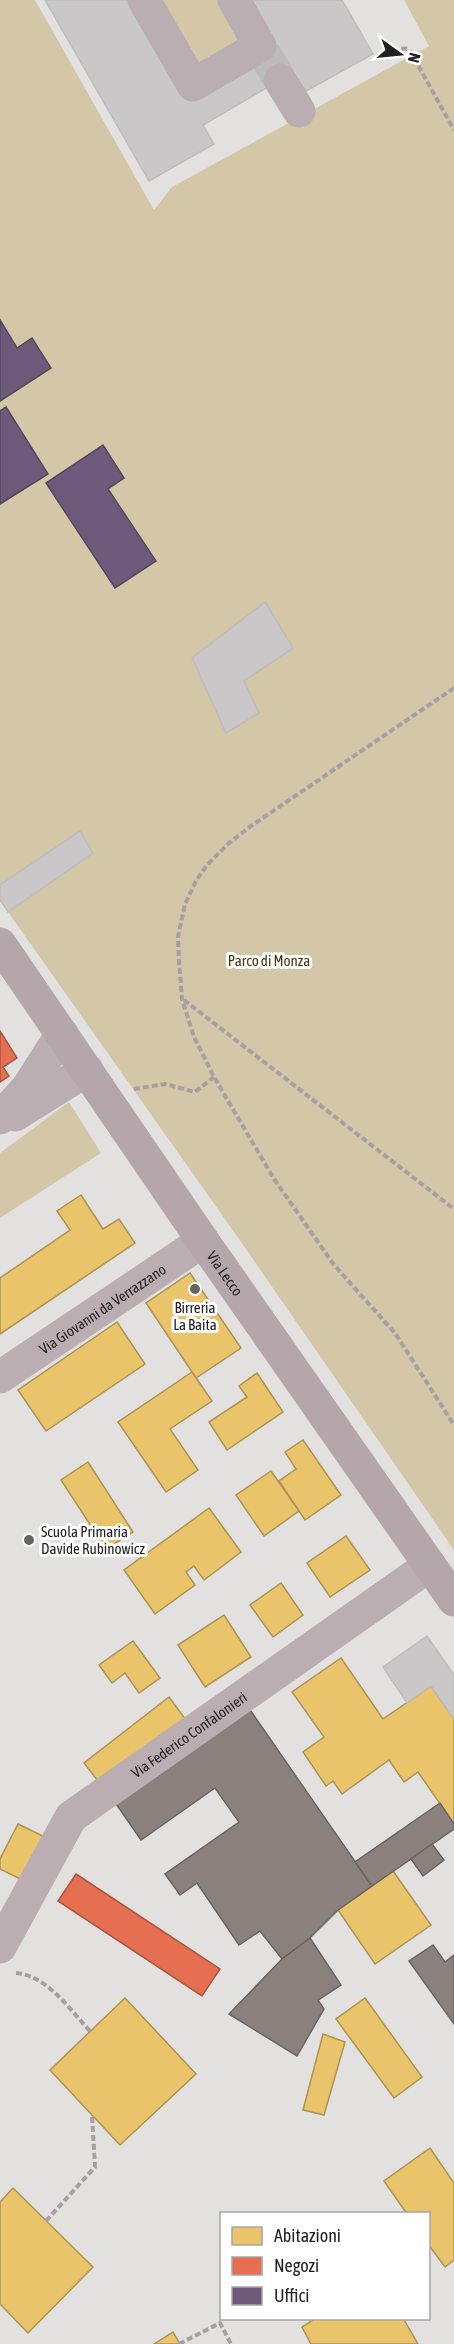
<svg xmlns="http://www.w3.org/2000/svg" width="454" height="2344" font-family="'Asap Condensed',sans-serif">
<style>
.green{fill:#d3c7a8;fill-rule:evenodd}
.homes{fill:#e9c46a;stroke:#ad9354;stroke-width:1.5}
.shops{fill:#e76f51;stroke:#ac5742;stroke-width:1.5}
.offices{fill:#6d597a;stroke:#56485f;stroke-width:1.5}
.industry{fill:#8a817c;stroke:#6b6460;stroke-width:1.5}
.building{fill:#c9c7c7;stroke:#bfbebd;stroke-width:1.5}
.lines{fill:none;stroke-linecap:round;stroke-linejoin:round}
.minor-tunnel{stroke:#bcbaba;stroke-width:33;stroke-dasharray:33 16;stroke-linecap:butt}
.path{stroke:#a89fa2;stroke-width:4;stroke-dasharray:6 3;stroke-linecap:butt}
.minor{stroke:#bbaeb2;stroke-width:33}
.major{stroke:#b5a6ab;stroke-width:33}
.poi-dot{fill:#666463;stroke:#fff;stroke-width:2}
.labels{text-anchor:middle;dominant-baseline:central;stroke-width:6;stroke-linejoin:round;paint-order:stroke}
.park-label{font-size:15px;fill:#453710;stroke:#fff}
.street-label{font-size:15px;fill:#222020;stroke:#fff}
.poi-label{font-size:15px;fill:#222020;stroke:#fff}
</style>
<rect width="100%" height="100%" fill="#e3e1e0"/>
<g class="green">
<path d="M0,0H35L154,210L172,187L429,46L404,0H454V1550L239,1239L8,912L93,853L80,831L0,885V504L48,474L7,407L0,411V401L51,368L32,338L17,348L0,320ZM103,446L124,478L108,489L156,561L115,588L46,483ZM265,603L244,681L259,713L226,732L192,659Z"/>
<path d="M138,0H241L270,49L192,94Z"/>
<path d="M69,1102L101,1153L0,1218V1153Z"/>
</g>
<g class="homes">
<path d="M81,1195L103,1229L119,1219L135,1243L0,1334V1278L70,1230L57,1211Z"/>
<path d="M190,1273L241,1348L196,1378L146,1303Z"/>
<path d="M117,1322L145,1364L46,1431L18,1390Z"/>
<path d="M192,1372L212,1401L170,1429L198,1470L166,1492L118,1422Z"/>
<path d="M257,1373L283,1412L227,1450L209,1422L247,1397L239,1386Z"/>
<path d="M303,1440L341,1495L305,1520L279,1481L296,1469L285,1452Z"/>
<path d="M88,1462L133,1532L106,1549L61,1480Z"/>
<path d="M271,1471L299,1511L264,1536L236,1495Z"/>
<path d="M209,1508L241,1552L204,1580L194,1566L186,1572L195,1585L155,1614L124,1570Z"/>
<path d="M346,1536L370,1570L330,1597L307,1563Z"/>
<path d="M281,1583L303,1615L273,1637L250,1605Z"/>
<path d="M224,1615L251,1657L205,1687L178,1645Z"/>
<path d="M133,1641L160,1678L139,1693L125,1673L112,1683L99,1665Z"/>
<path d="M341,1658L383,1719L431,1686L454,1719V1824L418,1772L404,1782L389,1760L342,1794L333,1781L326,1786L303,1752L324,1737L292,1692Z"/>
<path d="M169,1697L186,1720L101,1785L84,1763Z"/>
<path d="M18,1824L47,1838L24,1881L0,1869V1859Z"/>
<path d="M393,1871L431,1925L375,1964L338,1910Z"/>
<path d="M125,1998L196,2074L120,2145L50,2070Z"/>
<path d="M365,1998L422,2077L394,2098L336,2019Z"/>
<path d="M323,2034L345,2042L324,2115L303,2110Z"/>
<path d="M430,2148L454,2183V2260L445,2267L428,2244V2214H407L384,2181Z"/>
<path d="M13,2188L93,2267L28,2333L0,2304V2202Z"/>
<path d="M316,2318H403L418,2344H311L302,2327Z"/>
<path d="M173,2332L180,2344H154Z"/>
</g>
<g class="shops">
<path d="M0,1031L17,1058L3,1067L9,1076L0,1082Z"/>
<path d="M76,1874L220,1969L202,1996L58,1901Z"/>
</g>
<g class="offices">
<path d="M0,320L17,348L32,338L51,368L0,401Z"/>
<path d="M6,407L48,474L0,504V411Z"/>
<path d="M103,445L124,478L108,489L156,561L115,588L46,483Z"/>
</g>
<g class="industry">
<path d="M248,1707L372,1886L338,1910L310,1938L282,1959L260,1931L239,1945L197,1883L180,1895L165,1874L239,1822L215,1788L141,1840L114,1801Z"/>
<path d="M440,1803L454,1824V1829L372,1886L355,1862Z"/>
<path d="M432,1844L444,1860L423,1876L411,1859Z"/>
<path d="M310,1938L341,1985L318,2000L324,2009L297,2056L229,2014L282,1959Z"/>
<path d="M433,1945L445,1962L454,1955V2024L409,1961Z"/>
</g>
<g class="building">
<path d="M45,0H138L192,94L270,49L241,0H342L373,54L297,96L280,80L203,125L214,144L149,181Z"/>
<path d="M265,602L293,648L244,681L259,713L226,733L192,658Z"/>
<path d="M80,831L93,853L8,912L0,900V885Z"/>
<path d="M427,1636L454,1675V1719L431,1686L407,1703L383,1667Z"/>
</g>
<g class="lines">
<path class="minor-tunnel" d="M264,53L280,80"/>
<g class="path">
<path d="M386,58C394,52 399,47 409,49L454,130"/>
<path d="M454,688L251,826L229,843L207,865L196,881L185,904L178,937L179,961L182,999L194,1037L214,1077L274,1179L334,1265L395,1333L454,1425"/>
<path d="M184,1000L454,1209"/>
<path d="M134,1089L165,1084L195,1092L214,1077"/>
<path d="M16,1973C48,1976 69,2009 90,2031"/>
<path d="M46,2221L95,2167L92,2115"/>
<path d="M179,2344L220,2323L231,2344"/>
</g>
<g class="minor">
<path d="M144,0L193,85L260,46L234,0"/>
<path d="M280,80L299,111"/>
<path d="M15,1115L87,1070"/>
<path d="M0,1118L28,1087L62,1034"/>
<path id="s1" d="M0,1377L203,1241"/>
<path id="s2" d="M0,1947L71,1817L430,1565"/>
</g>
<path class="major" id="s3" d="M0,944L203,1241L454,1600"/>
</g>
<g class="poi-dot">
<circle cx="195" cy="1289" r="6"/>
<circle cx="29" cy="1540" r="6"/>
</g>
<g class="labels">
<g class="park-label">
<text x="269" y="960">Parco di Monza</text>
</g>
<g class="street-label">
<text stroke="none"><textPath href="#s3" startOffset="399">Via Lecco</textPath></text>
<text stroke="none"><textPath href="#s1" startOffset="123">Via Giovanni da Verrazzano</textPath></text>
<text stroke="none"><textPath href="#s2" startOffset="292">Via Federico Confalonieri</textPath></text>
</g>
<g class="poi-label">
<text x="195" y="1307">Birreria<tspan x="195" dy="17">La Baita</tspan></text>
<text x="41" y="1531" text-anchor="start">Scuola Primaria<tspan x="41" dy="17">Davide Rubinowicz</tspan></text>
</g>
</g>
<rect x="220" y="2212" width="210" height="108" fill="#ffffff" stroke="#a7a6a6" stroke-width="1.5"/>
<rect x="232" y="2227" width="30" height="18" fill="#e9c46a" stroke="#a7a6a6" stroke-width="1.5"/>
<text x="274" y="2242" font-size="18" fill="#222020">Abitazioni</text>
<rect x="232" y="2257" width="30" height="18" fill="#e76f51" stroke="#a7a6a6" stroke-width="1.5"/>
<text x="274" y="2272" font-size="18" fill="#222020">Negozi</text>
<rect x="232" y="2287" width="30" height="18" fill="#6d597a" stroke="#a7a6a6" stroke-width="1.5"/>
<text x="274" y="2302" font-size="18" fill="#222020">Uffici</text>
<g transform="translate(400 54) rotate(105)" stroke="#ffffff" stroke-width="4.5" paint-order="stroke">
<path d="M0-4.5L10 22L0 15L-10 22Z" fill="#222020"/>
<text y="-9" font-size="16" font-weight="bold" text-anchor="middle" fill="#222020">N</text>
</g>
</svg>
